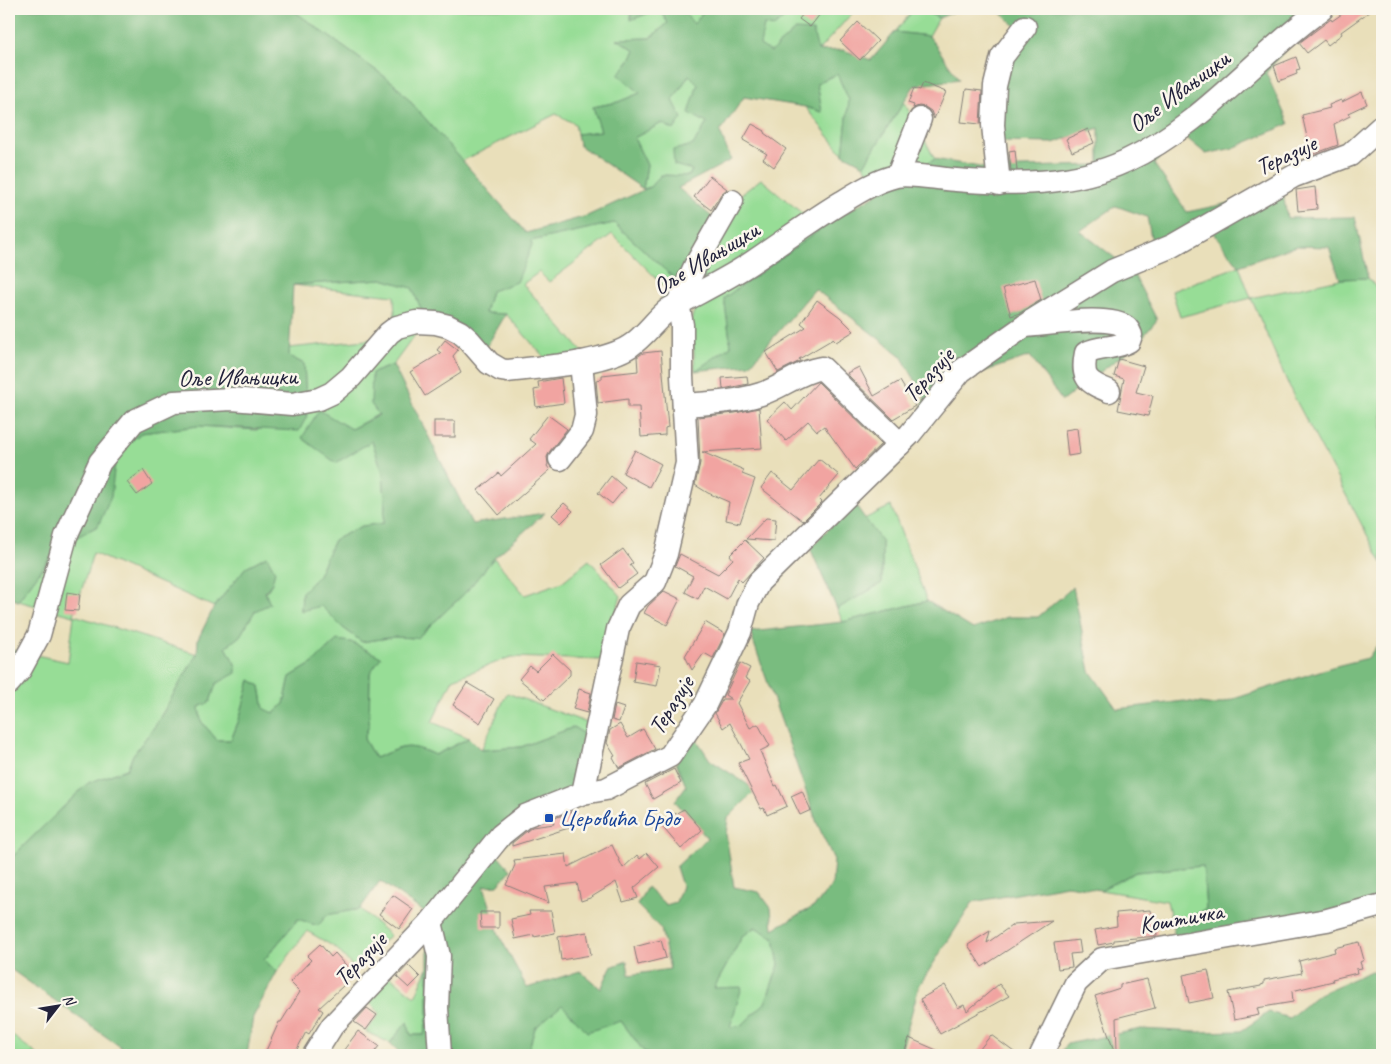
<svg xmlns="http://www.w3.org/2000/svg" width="1391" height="1064" font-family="Caveat,sans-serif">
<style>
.green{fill:#97dd96;stroke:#5c8068}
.forest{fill:#79bc7f;stroke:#4e6f5d;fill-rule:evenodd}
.building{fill:#f1a4a1}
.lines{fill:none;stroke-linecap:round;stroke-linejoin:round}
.minor-casing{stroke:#86807a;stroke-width:25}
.minor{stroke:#fff;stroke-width:22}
.transit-dot{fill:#1a4fb4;stroke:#fbf7ec;stroke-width:2}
.labels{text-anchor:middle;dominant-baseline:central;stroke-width:5;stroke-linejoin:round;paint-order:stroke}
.street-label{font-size:24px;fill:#22223b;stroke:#fbf7ec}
.transit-label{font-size:24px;fill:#164399;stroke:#fbf7ec;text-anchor:start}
</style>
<rect width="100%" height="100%" fill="#fbf7ec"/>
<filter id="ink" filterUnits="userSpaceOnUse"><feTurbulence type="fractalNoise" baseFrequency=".02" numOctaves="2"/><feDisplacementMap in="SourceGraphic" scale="10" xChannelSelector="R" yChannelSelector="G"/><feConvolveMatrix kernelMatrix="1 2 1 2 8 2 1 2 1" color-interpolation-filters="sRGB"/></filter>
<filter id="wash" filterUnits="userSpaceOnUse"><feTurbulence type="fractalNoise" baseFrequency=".0096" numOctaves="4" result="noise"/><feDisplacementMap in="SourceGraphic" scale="20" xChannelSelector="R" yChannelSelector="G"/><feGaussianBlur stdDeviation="1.12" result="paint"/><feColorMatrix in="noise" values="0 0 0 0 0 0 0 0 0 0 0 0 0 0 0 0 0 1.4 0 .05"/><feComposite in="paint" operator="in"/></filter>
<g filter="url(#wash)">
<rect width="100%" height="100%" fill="#e9dfba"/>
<g class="green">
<path d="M291,9H631V19L659,9L668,23L650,38L618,39L635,50L627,65L640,93L618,102L593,107L601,131L577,134L575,124L556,114L462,161L395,84Z"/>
<path d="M681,9H705L694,25Z"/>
<path d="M793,9H856L818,51L795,30L771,52L759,45L764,25L774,27Z"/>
<path d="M914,9H919L939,18L929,36L895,32Z"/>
<path d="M837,74L849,100L843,154L805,107L822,112L817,83Z"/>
<path d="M689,75L698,84L690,113L707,123L693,145L692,170L689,176L661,175L650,187L643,189L647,165L634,138L662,123L674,130L673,100Z"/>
<path d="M904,102L935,159L880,192L864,165Z"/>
<path d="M761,179L821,229L724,298L731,346L695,371L692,317L705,280L694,251L712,217Z"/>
<path d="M614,223L677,281L687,293L637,332L668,290L612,234L549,282L539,272L523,284L586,356L551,365L506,314L485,313L491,291L530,241Z"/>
<path d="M1239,266L1251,298L1340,279L1368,278L1382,294V563L1292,393L1251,298L1180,317L1172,291Z"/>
<path d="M382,279L413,288L426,320L393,365L372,373L379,414L351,429L302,438L372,441L383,473L385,501L384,523L362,526L334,540L317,577L302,592L301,611L321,605L342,627L362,642L394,637L417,638L465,593L494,558L525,595L562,582L589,560L621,596L602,660L511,657L453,679L432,722L469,738L435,755C407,742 402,747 375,758L364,739L369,725L370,673L337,640L313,663L290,677L284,704L274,713L264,710L260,686L250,680L239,720L231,740H217L201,721L199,707L210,702L216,684L236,666L226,647L240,635L272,583L267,556L246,567L214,607L93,553L74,615L197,654L155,726L133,755L127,769L88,783L9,860V649L68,662L74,616L18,601L58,547L116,453L141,433L198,426L256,430L307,416L304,364L289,356V348L376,339L395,318L394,296L293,285Z"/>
<path d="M891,506L927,601L843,622L837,609L882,583V542L864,519Z"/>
<path d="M507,693L601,728L582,733L574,727L521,747L481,750Z"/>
<path d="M1203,866L1206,909L1173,927L1167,901L1100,890L1136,872Z"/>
<path d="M360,909L390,935L356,970L336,948L307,931L277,972L264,960L298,919Z"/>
<path d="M755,927L774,938L779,965L765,1003L742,1025L729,1028L714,988L742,937Z"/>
<path d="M431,961L428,1015L424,1035H411L407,1023L390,1043L366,1032L380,1013L366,999L390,976L415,997Z"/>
<path d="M562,1004L621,1021L645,1053L652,1055H535L534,1053L528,1052L535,1028Z"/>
<path d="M9,1033L38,1055H9Z"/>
</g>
<g class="forest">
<path d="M9,9H291L395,84L526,233L587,216L650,187L661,175L689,176L692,170L674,165L673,150L693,145L707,123L689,113L698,84L689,75L673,100L682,118L674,130L662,123L634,138L647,165L643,189L579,145L577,134L601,131L593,107L618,102L640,93L618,74L627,65L635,50L617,39L650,38L668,23L659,9L631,20L632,9H681L694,24L705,9H793L774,27L764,25L760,45L771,52L795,30L813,31L818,51L843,50L871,60L895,32L929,36L959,79L914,86L864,165L843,154L849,100L837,74L817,83L822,112L805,107L744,97L720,132L731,160L678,188L712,217L694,251L705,280L677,281L614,223L531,241L532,245L517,282L491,291L485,313L506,314L478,361L426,320L412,288L382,279L293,285L289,356L304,364L307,416L299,431L198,426L141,433L116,453L111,497L98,526L58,547L18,601L9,597Z"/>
<path d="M919,9H961L939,18Z"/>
<path d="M997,9H1325L1310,20L1266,73L1289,124L1233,148L1206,154L1183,135L1154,164L1187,212L1283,192L1287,218L1355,217L1368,278L1340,279L1329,247L1296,246L1239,266L1213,232L1152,242L1147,217L1116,206L1080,231L1132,271L1157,320L1136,345L1062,401L1030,356L965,378L906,453L925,397L901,356L815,289L750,365L695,371L731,346L724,298L832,221L935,159L985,168L1099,165V128L1053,143L1000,142L992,71L1018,28Z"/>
<path d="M393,365L472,524L545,513L494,558L465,593L417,638L394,637L362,642L342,627L321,606L301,611L302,592L317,577L334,540L362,526L384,523L385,501L383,473L372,441L336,463L302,438L319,410L351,429L379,415L371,404L372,373Z"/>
<path d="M854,503L882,542V583L837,609L810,548Z"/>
<path d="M267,556L275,571L272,583L265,592L270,604L255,611L240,636L226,647L236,666V673L216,684L210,702L199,707L201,721L217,740H231L239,720L250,680L260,686L264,709L274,713L284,704L290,677L313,663L337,640L351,642L381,657L370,673L369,725L364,739L375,758C403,747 406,742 435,755L469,738L481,750L521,747L574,727L582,733L601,728L591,783L556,799L496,853L511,870L498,885L484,886L499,935L527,988L580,971L601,989L611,967L627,961L629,975L670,969L661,929L637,905L647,887L666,905L676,902L682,886L676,867L707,838L675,801L686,786L676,763L695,737L710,760L756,790L728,818L726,834L734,887L759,892L771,908L773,929L815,906L832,885L834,860L817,823L750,632L843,622L927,601L973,629L1008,617H1038L1073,587L1090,671L1117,709L1184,701L1215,705L1332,667L1368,658L1382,638V911L1178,954L1173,927L1206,909L1203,866L1136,872L1100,890L1067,885L973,902L919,986L900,1055H652L645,1053L621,1021L587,1032L562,1005L535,1028L528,1052L534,1053L535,1055H402L390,1043L407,1022L411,1035H424L428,1015V915L380,881L360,909L327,915L318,926L298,919L264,960L277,972L253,1017L247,1055H132L9,968L10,945L9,941V860L88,783L127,769L133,755L155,726L197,654L198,639L214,607L246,567ZM755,927L774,938L779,965L765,1003L742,1025L730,1027L742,987L714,988L742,937Z"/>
<path d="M1371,971L1382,972V1055H1058L1067,1044L1141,1029L1198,1032L1241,1031L1269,1012L1289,1018L1319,994Z"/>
</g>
<g id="blocks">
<g class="building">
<path d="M807,9H824L810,27L799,19Z"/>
<path d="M1349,9H1373L1341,32L1342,34L1328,45L1324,40L1307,53L1299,43L1331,19L1332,21Z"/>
<path d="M858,22L878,41L860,60L840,41Z"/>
<path d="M1296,57L1300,69L1296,70L1297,74L1279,81L1274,66Z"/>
<path d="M923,83L946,92L934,119L931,111L925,107L919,106L913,108L914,105L908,103L914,88L920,90Z"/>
<path d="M966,89L982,91L980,124L961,122Z"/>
<path d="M1362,92L1367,104L1348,113L1350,116L1334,124L1338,145L1311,155L1302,115L1330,108L1329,105L1341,100L1342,102Z"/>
<path d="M752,124L765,131L764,133L786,149L774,167L763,159L767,154L743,140Z"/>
<path d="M1088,129L1094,143L1072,152L1066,139Z"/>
<path d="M1015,150L1017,170H1011L1009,151Z"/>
<path d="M710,176L727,189L721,194L711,210L694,197Z"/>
<path d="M1315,187L1317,209L1298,211L1296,190Z"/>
<path d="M1035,279L1041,300L1020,313L1011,316L1003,288Z"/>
<path d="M817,300L840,317L854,331L836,342L833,339L799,359L800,361L778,372L766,352L806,327L801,323Z"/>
<path d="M445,340L458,350L453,356L461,373L425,396L410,372L441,353L437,350Z"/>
<path d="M661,351L668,427L665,428V435L641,437L639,407H628V399L598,403L596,380L602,379V375L638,371L637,357L643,353Z"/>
<path d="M1119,359L1144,366L1136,392L1153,396L1148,416L1118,410L1124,379L1114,376Z"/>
<path d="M859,367L874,396L900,381L915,406L893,419L849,376L847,373Z"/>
<path d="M747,376L748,384L723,389L722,378Z"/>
<path d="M561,378L564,403L536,407L534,390L539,389L538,382Z"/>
<path d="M818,382L881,444L855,469L824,426L817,431L808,421L786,441L767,419L785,402L792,410Z"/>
<path d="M759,408L762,448L702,452L744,470L742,474L755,479L740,523L726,520L729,502L708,493L695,485L700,463L698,417L735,413Z"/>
<path d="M548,415L567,429L550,451L547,457L548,464L547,466L550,470L499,515L478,490L499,473L501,476L536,444L529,439Z"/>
<rect x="434" y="421" width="21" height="16"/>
<path d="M1077,428L1080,454L1068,456L1065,430Z"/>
<path d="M635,450L661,464L649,487L623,473Z"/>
<path d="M819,459L839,475L819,499L822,502L803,521L761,488L772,473L793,490Z"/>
<path d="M143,470L152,484L137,495L127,482Z"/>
<path d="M611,476L625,488L612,504L598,493Z"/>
<path d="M564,503L573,511L561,523L552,515Z"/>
<path d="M766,518L776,519L774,541L746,539Z"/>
<path d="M745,540L764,558L742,582L738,578L727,599L704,586L698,599L685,592L693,576L675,566L680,554L718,574L733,559L730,555Z"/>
<path d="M623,549L633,563L630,565L637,574L618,588L601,565Z"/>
<path d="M664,591L680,599L667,625L644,613L648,606Z"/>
<path d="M67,592L80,594L78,611L65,610Z"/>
<path d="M705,622L725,634L713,658L704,653L692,670L685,656Z"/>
<path d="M553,654L570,670V675L544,700L519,679L530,666L536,671Z"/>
<path d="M636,661L661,665L657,686L633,682Z"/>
<path d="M740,663L750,668L745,678L750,681L737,703L750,728L758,724L770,746L760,751L775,786L777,785L787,806L767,815L764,808L761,809L738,763L749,759L730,723L723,728L715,713L723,699H731L725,695Z"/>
<path d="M467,683L494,699L480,723L453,705Z"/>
<path d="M579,689L591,693L587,713L573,709Z"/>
<path d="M615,705L624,708L619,722L612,720Z"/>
<path d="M620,724L628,738L643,729L655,749L619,768L613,757L615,756L607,743L610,730Z"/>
<path d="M674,769L681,783L653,799L645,784Z"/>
<path d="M802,791L811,810L800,815L791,796Z"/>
<path d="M684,809L702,830L681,849L660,824L669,817Z"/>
<path d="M574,811L578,825L512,846V843L532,827L554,824L552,819Z"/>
<path d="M612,845L623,868L637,855L640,859L647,853L659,867L634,888L638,898L623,902L616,882L590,898L581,901L577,883L545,887L549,903L506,885L515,865L514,860L566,854L568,867Z"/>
<path d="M393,895L413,909L399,929L379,914Z"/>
<path d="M1150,910L1151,916H1155L1157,936L1114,940V942L1098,945L1095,930L1117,926L1116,913Z"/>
<path d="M529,911H551L555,933L534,937V935L515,939L511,919L530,915Z"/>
<path d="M480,912H499V928H481Z"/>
<path d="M1052,921L982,967L968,945L990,931L987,943L1014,924Z"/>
<path d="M587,932L591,955L561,960L558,937Z"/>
<path d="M661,940L666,958L638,965L634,947Z"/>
<path d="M1079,940L1081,953L1070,954L1072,967L1058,969L1054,943Z"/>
<path d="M1359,942L1364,960L1360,962L1362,968L1356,969L1357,973L1332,979L1333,981L1292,991L1293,1002L1257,1008L1259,1015L1234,1020L1228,992L1261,986V985L1264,984V980L1302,973L1299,961L1335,952L1334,948Z"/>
<path d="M320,944L331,957L335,953L355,975L319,1008L323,1011L309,1034L306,1032L294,1055H264L279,1022H281L300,992L290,982L311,960L307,956Z"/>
<path d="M408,965L420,977L409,988L397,977Z"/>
<path d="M1208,970L1214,998L1189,1003L1183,975Z"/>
<path d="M1147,979L1155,1008L1116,1018L1117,1050L1114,1051L1095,996L1120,988V985Z"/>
<path d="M999,984L1009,996L940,1034L920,999L945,985L958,1008L964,1005L967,1011Z"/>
<path d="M367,1008L377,1015L366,1030L354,1022Z"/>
<path d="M358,1031L379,1046L372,1055H340Z"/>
<path d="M991,1035L1018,1055H975Z"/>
<path d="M909,1038L948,1055H904Z"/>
</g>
</g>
</g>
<g filter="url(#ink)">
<use href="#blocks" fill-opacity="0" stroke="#86807a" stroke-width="1"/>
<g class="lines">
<defs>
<g id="minor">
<path d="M898,175L920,119"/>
<path d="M999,184L993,125L995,86L1002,57L1025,27"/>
<path d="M1025,326C1047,325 1110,313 1127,328C1129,330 1130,332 1131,335L1129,341C1116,349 1100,346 1086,353C1081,378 1087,382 1109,391"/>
<path d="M684,405C710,403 736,402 761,394C783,387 800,371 822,368L900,444"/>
<path d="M560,459L582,431L586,415L581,362"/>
<path d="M9,683L20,670L39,635L66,536L100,462L134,421L174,402L232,399L292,404L319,399L332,393L351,377L389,333L397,327L416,322L436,323L448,326L460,332L469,340L489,363L501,370L507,371C540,367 603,364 630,346C645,336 655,320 669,309C697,293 728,279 754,261C784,241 812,220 842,202C860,191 876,181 896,176C907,173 942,179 956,180C1014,185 1072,186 1126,161C1205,124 1254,57 1322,9"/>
<path d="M583,793L618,629L629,605L655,582L666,554L687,463L682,376V325L678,303L695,266L732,201"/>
<path d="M431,922L439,956L437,1008L440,1055"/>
<path d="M314,1055L332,1026L431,922L501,835L525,816L583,793L606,789L670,756L705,705L740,632L748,603L759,582L910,434L961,371L1033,320L1112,271L1172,246L1294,176L1350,155L1382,126"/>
<path d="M1041,1055L1076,983L1102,959L1327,920L1382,905"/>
</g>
</defs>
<use href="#minor" class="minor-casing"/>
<use href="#minor" class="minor"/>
</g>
</g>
<rect class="transit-dot" x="544" y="813" width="10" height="10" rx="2.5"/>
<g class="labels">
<g class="street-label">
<text transform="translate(1179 91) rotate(-37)">Оље Ивањицки</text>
<text transform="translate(1286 155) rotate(-25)">Теразије</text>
<text transform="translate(706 258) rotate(-31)">Оље Ивањицки</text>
<text transform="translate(928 375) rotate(-48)">Теразије</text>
<text transform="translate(238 377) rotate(-1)">Оље Ивањицки</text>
<text transform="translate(671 705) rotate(-58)">Теразије</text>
<text transform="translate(1181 918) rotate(-10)">Коштичка</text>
<text transform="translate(360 959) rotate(-46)">Теразије</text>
</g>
<g class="transit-label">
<text x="559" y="818">Церовића Брдо</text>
</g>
</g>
<rect width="1391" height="1064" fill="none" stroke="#fbf7ec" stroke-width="30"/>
<g transform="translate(58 1006) rotate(59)" stroke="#fbf7ec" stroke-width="4" paint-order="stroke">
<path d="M0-4L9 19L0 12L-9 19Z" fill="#22223b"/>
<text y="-8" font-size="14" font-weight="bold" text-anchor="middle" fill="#22223b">N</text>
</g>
</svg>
